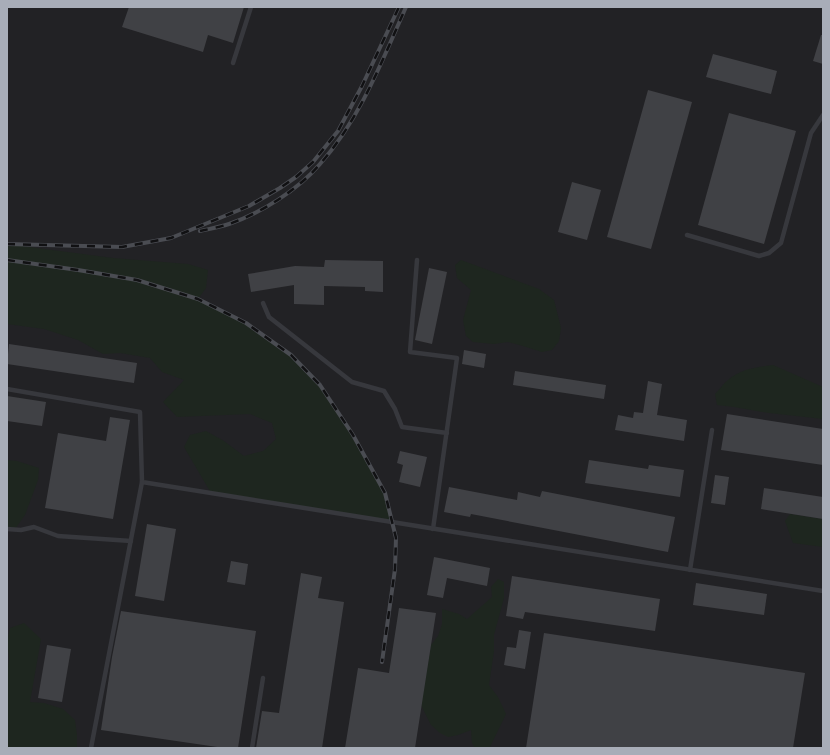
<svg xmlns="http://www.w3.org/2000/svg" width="830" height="755" font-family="'Roboto Condensed',sans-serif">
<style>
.built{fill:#222225}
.green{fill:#1e261f}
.building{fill:#404145}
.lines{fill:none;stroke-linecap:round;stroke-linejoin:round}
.service{stroke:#37383d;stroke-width:4.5}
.rail-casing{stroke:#4a4c52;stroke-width:4}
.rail{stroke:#111113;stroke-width:2.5;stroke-dasharray:8;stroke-linecap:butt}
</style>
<rect width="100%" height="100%" fill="#161618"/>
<rect class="built" x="7" y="7" width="816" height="741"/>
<g class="green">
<path d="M7,244L113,258L188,264L208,270L206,288L198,299L246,323L291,355L320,385L353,435L385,493L392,522L211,493L184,447L190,435L206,431L224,441L244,456L263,451L276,439L272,423L250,414L177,417L163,402L184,380L162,372L150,358L120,353L103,354L78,340L44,329L7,324Z"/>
<path d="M461,260L539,289L554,300L561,328L559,341L552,350L542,352L523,346L508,342L494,344L473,342L466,336L463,320L471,290L457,278L455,265Z"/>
<path d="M773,365L823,387V419L769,413L734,407L717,405L715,394C719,390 723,384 728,380C740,369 757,367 773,365Z"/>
<path d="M7,460L17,461L39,468L38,480L25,515L15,529L7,530Z"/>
<path d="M790,514L823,519V547L793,543L785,521Z"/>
<path d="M498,579L504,582V598L494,635V651L489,685L498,697L506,714L490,747L475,748L472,743L471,730L458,735L448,737L440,733L431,725L421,705L431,645L438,636L442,624V609L459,614L467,619L492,597L491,587Z"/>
<path d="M24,623L41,639L30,702L44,703L63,709L75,720L77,735V748H7V677L9,658L7,641L10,628Z"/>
</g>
<g class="building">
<path d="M129,7H244L233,43L208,35L203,52L122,27Z"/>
<path d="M821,35H823V64L813,61Z"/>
<path d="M713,54L777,71L771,94L706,77Z"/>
<path d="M648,90L692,102L651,249L607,237Z"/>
<path d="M729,113L796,131L764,244L698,225Z"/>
<path d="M572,182L601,190L587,240L558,232Z"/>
<path d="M325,260L383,261V292L365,291V287L324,286V305L294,304V285L251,292L248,274L295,266L324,267Z"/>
<path d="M429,268L447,272L432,344L415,340Z"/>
<path d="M9,344L137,363L134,383L7,364Z"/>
<path d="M464,350L486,354L484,368L462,364Z"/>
<path d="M515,371L606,385L604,399L513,385Z"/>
<path d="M648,381L662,384L657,415L687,420L684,441L615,430L618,415L633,418L634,412L643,413Z"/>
<path d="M7,396L46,402L42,426L7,421Z"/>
<path d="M727,414L823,429V465L721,450Z"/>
<path d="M110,417L130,420L113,519L45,508L58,433L106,441Z"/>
<path d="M400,451L427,457L420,487L399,482L403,465L397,463Z"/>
<path d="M589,460L648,469L649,465L684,470L680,497L585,483Z"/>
<path d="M715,475L729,477L725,505L711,503Z"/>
<path d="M449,487L517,500L518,492L540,497L542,491L675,517L668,552L471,514L470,517L444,512Z"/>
<path d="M764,488L823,497V519L761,509Z"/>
<path d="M147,524L176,529L164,601L135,596Z"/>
<path d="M434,557L490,568L487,586L447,578L443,598L427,595Z"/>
<path d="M231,561L248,564L245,585L227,582Z"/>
<path d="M301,573L322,577L318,598L344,602L322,748H256L262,711L279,713Z"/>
<path d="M512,576L660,599L655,631L525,612L523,619L506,616Z"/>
<path d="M696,583L767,594L764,615L693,605Z"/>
<path d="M399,608L436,613L415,748H345L358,668L389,673Z"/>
<path d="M121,611L256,631L238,748H224L101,730L112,657Z"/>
<path d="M519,630L531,632L525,669L504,665L507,647L516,648Z"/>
<path d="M544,633L805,673L793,748H526Z"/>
<path d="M47,645L71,649L62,702L38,698Z"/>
</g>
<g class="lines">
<g class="service">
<path d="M233,63L251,7"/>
<path d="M687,235L759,256L769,253L781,243L811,133L823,115"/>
<path d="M417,260L410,352L457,358L433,529"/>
<path d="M263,303L269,317L352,382L384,391L395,409L402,427L447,433"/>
<path d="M7,389L140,412L142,482L823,591"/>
<path d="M7,529L21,530L34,527L58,536L131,541"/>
<path d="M690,570L712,430"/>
<path d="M91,748L142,482"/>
<path d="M252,748L263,678"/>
</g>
<defs>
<g id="rail">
<path d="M200,231C209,229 220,227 229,224C261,213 298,190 320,164C360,119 382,61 406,7"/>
<path d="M7,244L122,247L171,238L249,206L280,188L296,177L313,162L338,131L362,86L399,7"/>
<path d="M7,260L78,270L137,280L198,299L246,323L291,355L320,385L353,435L385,493L396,538L395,569L382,662"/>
</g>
</defs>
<use href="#rail" class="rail-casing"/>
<use href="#rail" class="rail"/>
</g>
<rect width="830" height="755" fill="none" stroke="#a8adb8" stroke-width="16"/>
</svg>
